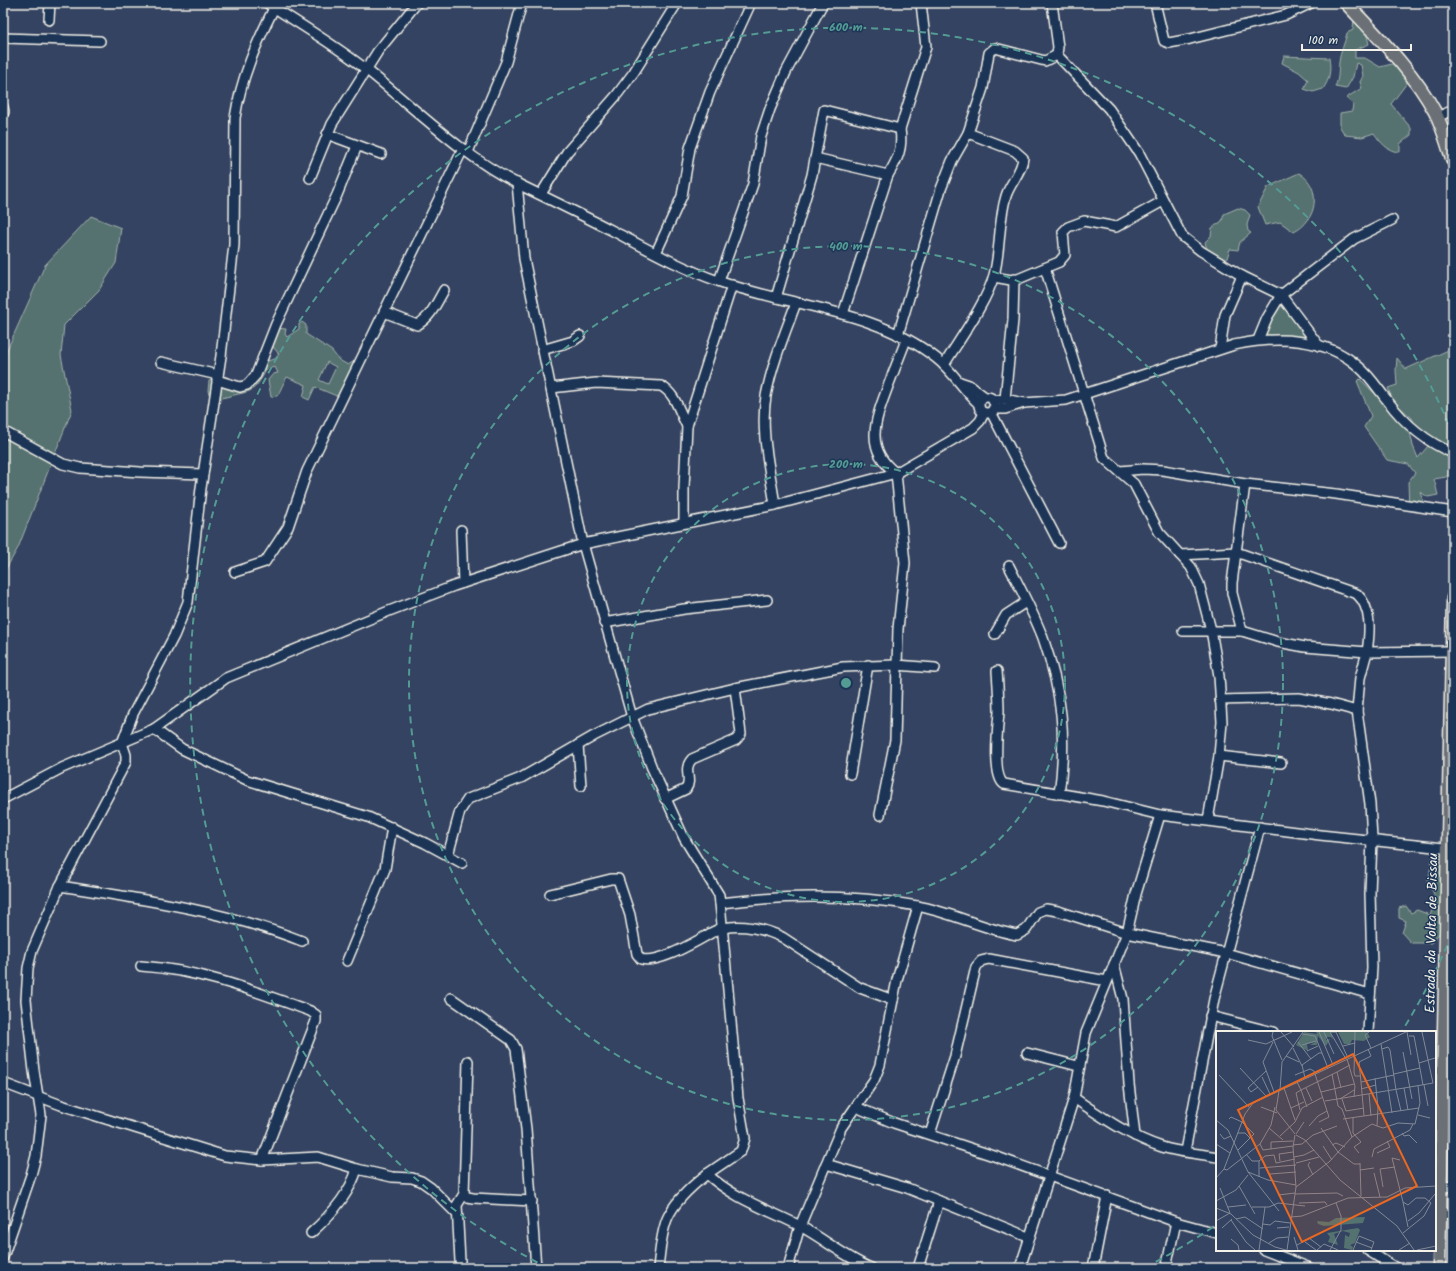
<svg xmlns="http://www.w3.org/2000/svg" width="1456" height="1271" font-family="Kalam,sans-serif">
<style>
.green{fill:#547270;stroke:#a4b2ac;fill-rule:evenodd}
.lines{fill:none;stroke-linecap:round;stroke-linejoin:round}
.minor-casing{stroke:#f4f1e8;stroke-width:12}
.major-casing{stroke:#f4f1e8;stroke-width:15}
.minor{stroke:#1d3557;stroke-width:9}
.major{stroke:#6a7074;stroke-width:12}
.ring{fill:none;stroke:#549b93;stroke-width:2;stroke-dasharray:7 5}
.labels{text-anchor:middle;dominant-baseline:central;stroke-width:3;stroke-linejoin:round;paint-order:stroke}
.street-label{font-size:14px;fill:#f4f1e8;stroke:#1d3557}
.inset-road{fill:none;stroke:#818997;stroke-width:1}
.view{fill:#e96822;fill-opacity:0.15;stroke:#e96822;stroke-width:2}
.inset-edge{fill:none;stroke:#f4f1e8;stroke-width:2}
.centre{fill:#549b93;stroke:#1d3557;stroke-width:2}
.ring-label{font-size:12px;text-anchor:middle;font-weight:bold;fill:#549b93;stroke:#1d3557;stroke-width:3;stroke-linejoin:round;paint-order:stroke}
</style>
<rect width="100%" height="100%" fill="#344361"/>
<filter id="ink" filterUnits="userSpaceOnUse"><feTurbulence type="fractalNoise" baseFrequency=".025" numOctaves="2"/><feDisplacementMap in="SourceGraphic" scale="8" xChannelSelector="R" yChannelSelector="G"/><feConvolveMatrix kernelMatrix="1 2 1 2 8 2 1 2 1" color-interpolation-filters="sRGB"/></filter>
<g filter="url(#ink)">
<g class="green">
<path d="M1354,16L1364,24L1369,44L1355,50V58H1365L1380,67L1396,63L1410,79L1391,104L1411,128V135L1400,144V152C1388,152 1380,142 1374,133L1362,137L1345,135L1340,127V113L1352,111L1353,104L1346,98L1362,88L1360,82L1363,76L1361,65L1356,63L1353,77L1346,89L1335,87C1339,78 1338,72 1339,62C1340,52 1345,43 1347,33L1353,30Z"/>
<path d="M1284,56L1329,58C1331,70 1330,79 1323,89L1313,92L1304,89L1308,80L1299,72L1282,63Z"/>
<path d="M1299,173C1323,187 1317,221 1294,232L1280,222L1265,225L1258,207L1268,187Z"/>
<path d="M1238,208L1245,210L1250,215L1247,225L1248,231L1251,233L1240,242L1238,250L1230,249L1226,261L1223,260L1207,250L1205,242L1211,236L1212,228L1222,221L1224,214Z"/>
<path d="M91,216L121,228L116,263L99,290L64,325L61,355L72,410L18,548L3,574V379L7,350L45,265Z"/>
<path d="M1276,301L1304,327L1309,336L1261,339Z"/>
<path d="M302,322L306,325V334L332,351L339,360L348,365L356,360L339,397L315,387L309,400L303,397L306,385L287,377C283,383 281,390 277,396L271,397L268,380L273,374L278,373L275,367L267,369C252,395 253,390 226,397C220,398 217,400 211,399L208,391L209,381L221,377H227L229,380L247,384L262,362L275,359L279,354L268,341L275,328L286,329L285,334L287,337L299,329V324ZM327,362L336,367L328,384L319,380Z"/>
<path d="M1453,348V438L1450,444L1443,446L1417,429L1412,418L1393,401L1388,388L1397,385L1396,370L1397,358L1406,369Z"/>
<path d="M1360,379L1409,427L1413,446L1418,458L1428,446L1453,460V470L1446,477L1434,479L1438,495L1428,497L1420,492L1425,506L1409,507L1408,482L1415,473L1408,464L1387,460L1364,427L1371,416L1357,381Z"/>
<path d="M1434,853H1440L1445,859L1442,930L1431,943H1411L1402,933L1406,921L1399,918V908L1406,906L1411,913L1417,910L1430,915C1436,901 1437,895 1427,883C1431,873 1430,863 1434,853Z"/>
</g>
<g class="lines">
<defs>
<g id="minor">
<path d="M267,3C301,25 335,45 367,70C416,109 463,157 520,185C551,200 582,215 613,231C647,249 681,268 718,281C790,307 874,309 936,358C953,371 963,390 978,403"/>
<path d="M1052,3L1058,47L1057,55"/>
<path d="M1155,3L1164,41L1169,43L1190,39L1286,15L1311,3"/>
<path d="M49,20L50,3"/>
<path d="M3,38L100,41"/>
<path d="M1057,55L1109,109L1139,153L1182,236L1201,251L1242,276L1281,295L1319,346"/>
<path d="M3,107L4,112"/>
<path d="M1437,117L1453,110"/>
<path d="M327,134L381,154"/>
<path d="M468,152L506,62L522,3"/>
<path d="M815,158L888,175L843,314"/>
<path d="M888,175C898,159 903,148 900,129"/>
<path d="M310,178L332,124L378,51L417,3"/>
<path d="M517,183L524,259L529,283L583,544L632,717L652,768L684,838L719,895L720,903L738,1098L745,1138L741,1151L707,1174C736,1200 767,1209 800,1226C824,1239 845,1257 871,1268"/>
<path d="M541,194L567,152L616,96L634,72L677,3"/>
<path d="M656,253L682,196L690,148L710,92L749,7"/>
<path d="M1045,268L1104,458L1134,484L1159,532L1191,567L1199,584L1211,630L1219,676L1222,722L1219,756L1208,820"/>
<path d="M994,277L1011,280L1018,279L1059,262L1065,255L1063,232L1068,227L1084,221L1116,227L1163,201"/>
<path d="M719,281L753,184L761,136L770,109L786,72L823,3"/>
<path d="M776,298L812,175L824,110L900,129L926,47L921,3"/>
<path d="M384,312L417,325C431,317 436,304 444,290"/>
<path d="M898,335L941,189L952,161L968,133L983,88L989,53L995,48L1045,61L1057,55"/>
<path d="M1258,340L1267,318L1281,295L1354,239L1392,220"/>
<path d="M1220,349L1225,315L1242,276"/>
<path d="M542,350L573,341L580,336"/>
<path d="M161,362L218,375"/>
<path d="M944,365C959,340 987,302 994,275C1001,249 998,222 1006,196C1010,183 1022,172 1023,158L1015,151L968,133"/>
<path d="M217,380L240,387L247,385L256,375L276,324L337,195L357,146"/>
<path d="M960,382L969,385L985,397"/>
<path d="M551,388L596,383L661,386C676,394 679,412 687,426"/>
<circle cx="987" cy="405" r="8"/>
<path d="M1005,399L1013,320L1014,279"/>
<path d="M993,401L1005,399L1024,403L1066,400L1234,345C1275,336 1326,337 1359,367C1370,376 1378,389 1387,400C1404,423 1426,442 1453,453"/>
<path d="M993,409H1005L1024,403"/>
<path d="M991,412L1059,543"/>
<path d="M3,431L63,464L80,468L140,472L203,474"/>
<path d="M1120,471L1143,469L1163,470L1245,484L1336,494L1453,512"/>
<path d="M775,505C770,470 760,432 766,396C772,364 785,333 796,303"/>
<path d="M684,523V488L687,426L732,285"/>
<path d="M461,530L463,583"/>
<path d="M1180,555L1236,552L1357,594C1372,608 1370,632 1367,652L1452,651"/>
<path d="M1009,566C1021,590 1034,614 1043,638C1062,692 1067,738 1059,794"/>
<path d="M235,572L265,562L288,527L307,471L463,149"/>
<path d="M604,623L684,609L767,600"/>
<path d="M1183,631H1242L1278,642L1305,647L1367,652L1360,678L1357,711L1370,804L1372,839L1370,893L1372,967L1368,1032"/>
<path d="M1242,631L1232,593V583L1245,484"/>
<path d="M995,634L1006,615L1026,602"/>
<path d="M997,671C998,685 999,698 999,712C998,726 992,776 1004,784L1103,801L1160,815L1320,835L1453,849"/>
<path d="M1220,700L1299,698L1331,704L1357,711"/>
<path d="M154,729L182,749L247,780L368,817L425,843L462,863"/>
<path d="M578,745L581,786"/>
<path d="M1219,756L1281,763"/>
<path d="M850,774L868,665"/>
<path d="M3,799L62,768L154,729L226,678L389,611L454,586L583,544L775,505L896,473L973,428L980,421L984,413"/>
<path d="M665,799L686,789C693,779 682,770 692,759L736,740L741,734L735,688"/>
<path d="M880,815L895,740L898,629L905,563L896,473C864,449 875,421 887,389C893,373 900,356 906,340"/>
<path d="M448,855L460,811L468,799L521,778L594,736L648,709L735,688L843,667L896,665L935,668"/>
<path d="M60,886C141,899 226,911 302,941"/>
<path d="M550,894L611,879H618L630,915L637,954L641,959C658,964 691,944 706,936C711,933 717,929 723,928C743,924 764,929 782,937L860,988L893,1000"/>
<path d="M720,903C785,895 853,894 917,906C951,912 983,929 1017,935L1026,930L1038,912L1046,909L1058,911L1127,933L1226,953L1370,994"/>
<path d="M347,961L385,869L392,827"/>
<path d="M1114,964L1123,999L1129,1084L1135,1136"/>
<path d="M141,966C200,970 255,991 310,1011L316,1015V1021L262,1160"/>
<path d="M451,998L511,1040L516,1049L526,1129L536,1268"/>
<path d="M1210,1016L1273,1032"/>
<path d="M1027,1053L1078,1066"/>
<path d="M468,1061L464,1194L467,1197L473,1198L532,1201"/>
<path d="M3,1083L61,1105L225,1156L262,1160L318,1157L357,1169C350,1194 330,1216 311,1233"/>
<path d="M1074,1098C1101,1116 1130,1137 1162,1147C1180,1153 1199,1153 1217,1157"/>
<path d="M856,1107L894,1123L997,1157L1176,1222"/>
<path d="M930,1134L955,1056L976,967L981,961L989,959L1107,981"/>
<path d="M1185,1151L1214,999L1260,827"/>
<path d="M826,1164L907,1188L1028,1237"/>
<path d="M357,1169L392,1177L412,1178L421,1181L431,1188L457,1214"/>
<path d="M1441,1186L1453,1187"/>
<path d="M1440,1213L1453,1214"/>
<path d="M1264,1250L1310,1268"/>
<path d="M1367,1250L1396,1268"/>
<path d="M3,1257L31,1175L36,1156L41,1115L34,1071L26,1000L28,968L32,951L60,886L126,762V755L122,743L133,714L174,636L188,602L201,488L221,356L234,245L235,118C241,78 256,44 274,8"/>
<path d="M460,1261L457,1205L464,1194"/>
<path d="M658,1268C660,1252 661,1234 667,1219C674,1202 693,1185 707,1174"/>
<path d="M788,1268L800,1226L841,1128L874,1080L880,1065L897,980L918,906"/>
<path d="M918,1268L939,1201"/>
<path d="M1020,1268L1074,1098L1086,1033L1127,933L1136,894L1160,815"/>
<path d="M1093,1268L1107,1196"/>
<path d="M1166,1268L1176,1222L1217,1233"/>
</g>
<g id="major">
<path d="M1346,3C1378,37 1413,71 1435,112C1443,127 1447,145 1453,161"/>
<path d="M1439,1268L1453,598"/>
</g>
</defs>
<use href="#minor" class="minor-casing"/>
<use href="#major" class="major-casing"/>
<use href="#minor" class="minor"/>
<use href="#major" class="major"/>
</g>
</g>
<g class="ring">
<circle cx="846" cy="683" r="219"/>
<circle cx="846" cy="683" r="437"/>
<path d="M1452 934A656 656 0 0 1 1402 1031M1213 1227A656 656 0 0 1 1144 1268M548 1268A656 656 0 1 1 1452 432"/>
</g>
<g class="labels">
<g class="street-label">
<text transform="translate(1432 933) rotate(-89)">Estrada da Volta de Bissau</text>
</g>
</g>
<g transform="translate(1216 1031)">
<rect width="220" height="220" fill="#344361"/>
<path d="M88,1L101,3L100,1H120V2H115L117,9L115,6H110V9L114,8L110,15L102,5L101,14H94L99,11L91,13L92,20L80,14ZM122,1H151L154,6L148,10L136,9L134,13H128ZM149,186L147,192L108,195L102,193L101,190L113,191L120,187ZM142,197L144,199L139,212L134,214L137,216L136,219L128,217L129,204L133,206L134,202L127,200L118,203L122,214L112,211L114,206L111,202Z" fill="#547270"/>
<path class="inset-road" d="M57,1L56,5L66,29M65,1L78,16M103,1L117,34M108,1L118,23M114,1L130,28M120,1L132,27M139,1L138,41L139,45H144M153,1L149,4L155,17M191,1L195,24M86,3L99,5L106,22M193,5H198L207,54M32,9L50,13L76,1M57,11L47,31L58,61M82,11L95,28M165,13L176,82M86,14L100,10M127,15L139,12M77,17L86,35M152,18L155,25L143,31L145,51L178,44M166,18L172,16L174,19L180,59M91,20L102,15M187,21L196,68M70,25L83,31M131,28L139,55L138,66M203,32L219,27M24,37L50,65M121,41L134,34M116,43L122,75L126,78L136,106M178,43L204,37M3,44L33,76M79,44L94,38L98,40L113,86L103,91M46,46L54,63M89,47L86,34L103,22H106L112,37M81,51L85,59L80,62L84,79M145,51L148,85M208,54L212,75M42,56L35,61L32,57L50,40M194,56L217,52L206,1M68,57L79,89M90,57L96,70M188,57L192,79M145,58L160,54M64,59L66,31L87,1M180,59L185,80M63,60L60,79L79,103M105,61L138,53M153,63L155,85M124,68L138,59M126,68L130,80L148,77M109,70L194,56M45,76L61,82M91,76L85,59L121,41L125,57M75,77L88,71M202,84L214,87M137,86V102L145,111L138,116L143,122M13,88L15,86L26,91L38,103L22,119M127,88L203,77M0,89L12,99L32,141L52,149L80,154M93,95L102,85L111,80M161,95L167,97L182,92L199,93L204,72L202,55M53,97L67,109M105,97L122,121L138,133H144M22,102H29L34,107M186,102L188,105L193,104L201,112M4,103L8,108L15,105M80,103L88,91M80,104L89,109L124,149L181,195L198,219M64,105L79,91L86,77L107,66M0,113L14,122M44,113L47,119L77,115M77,114L86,113L97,104L121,95M116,114L120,112L129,116M107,115L116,129M55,118V111L77,110M161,122L174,116L171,110M30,123L36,130H43M78,126L88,124L98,119M156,126L158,118L194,99L197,93M184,129L176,127L187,171L192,174L200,167H209L215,172L208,185L187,202M64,130L63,123L77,121M94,131L92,134L97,144M80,132L103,126M144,132L145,165M44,137L80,134M8,138L11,139L44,113L55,94L59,76M144,139L158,137M32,141L63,180M158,142L164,166M54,143L80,141M43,146V130L49,125L58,124L60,132L79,128M0,147L8,138L29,83L37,72L190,1M23,155L39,183M80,156L113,131L136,106L156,93L161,95L162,77L159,47M167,156L164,138L179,136M79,163L121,162L127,165M62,164L79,162M0,170L20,159L32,144M187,171L192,196M83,172L109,171L111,174M12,176L30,174M36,176H53L62,172L89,175M0,177L15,183L37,204L59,216L70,219M75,186L86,185L132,167L171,166L189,157L220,155M20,188L29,186L47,198M15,189L30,211L39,219M0,190L14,182L4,157M192,190L203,182L219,163M47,193L54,194L59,190L74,192M6,197L16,188M61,197L73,196M78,206L82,219M93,207L105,216M15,208L22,214L23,219M89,211L100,219M140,211L156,217M53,212L61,207L72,206M81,214L96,206M43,219L49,176M71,219L80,156L77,116L79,104M101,219L108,213L122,219M114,219L125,199V185L120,172M137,219L143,205L158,211L155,219M183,219L194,212M201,219L220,215"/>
<path class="view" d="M137,23L201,155L86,211L22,79Z"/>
<rect width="220" height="220" class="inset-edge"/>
</g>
<circle cx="846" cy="683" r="6" class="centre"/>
<g class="ring-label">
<text x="846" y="31">600 m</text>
<text x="846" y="250">400 m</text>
<text x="846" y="468">200 m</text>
</g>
<rect width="1456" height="1271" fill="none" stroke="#1d3557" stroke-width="16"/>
<rect x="8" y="8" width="1440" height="1255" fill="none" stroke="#f4f1e8" stroke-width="1.5" filter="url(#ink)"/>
<path d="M1302 44v6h109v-6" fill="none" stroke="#f4f1e8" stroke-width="2"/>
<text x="1308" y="44" font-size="12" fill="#f4f1e8" stroke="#1d3557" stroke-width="3" paint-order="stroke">100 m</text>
</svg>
